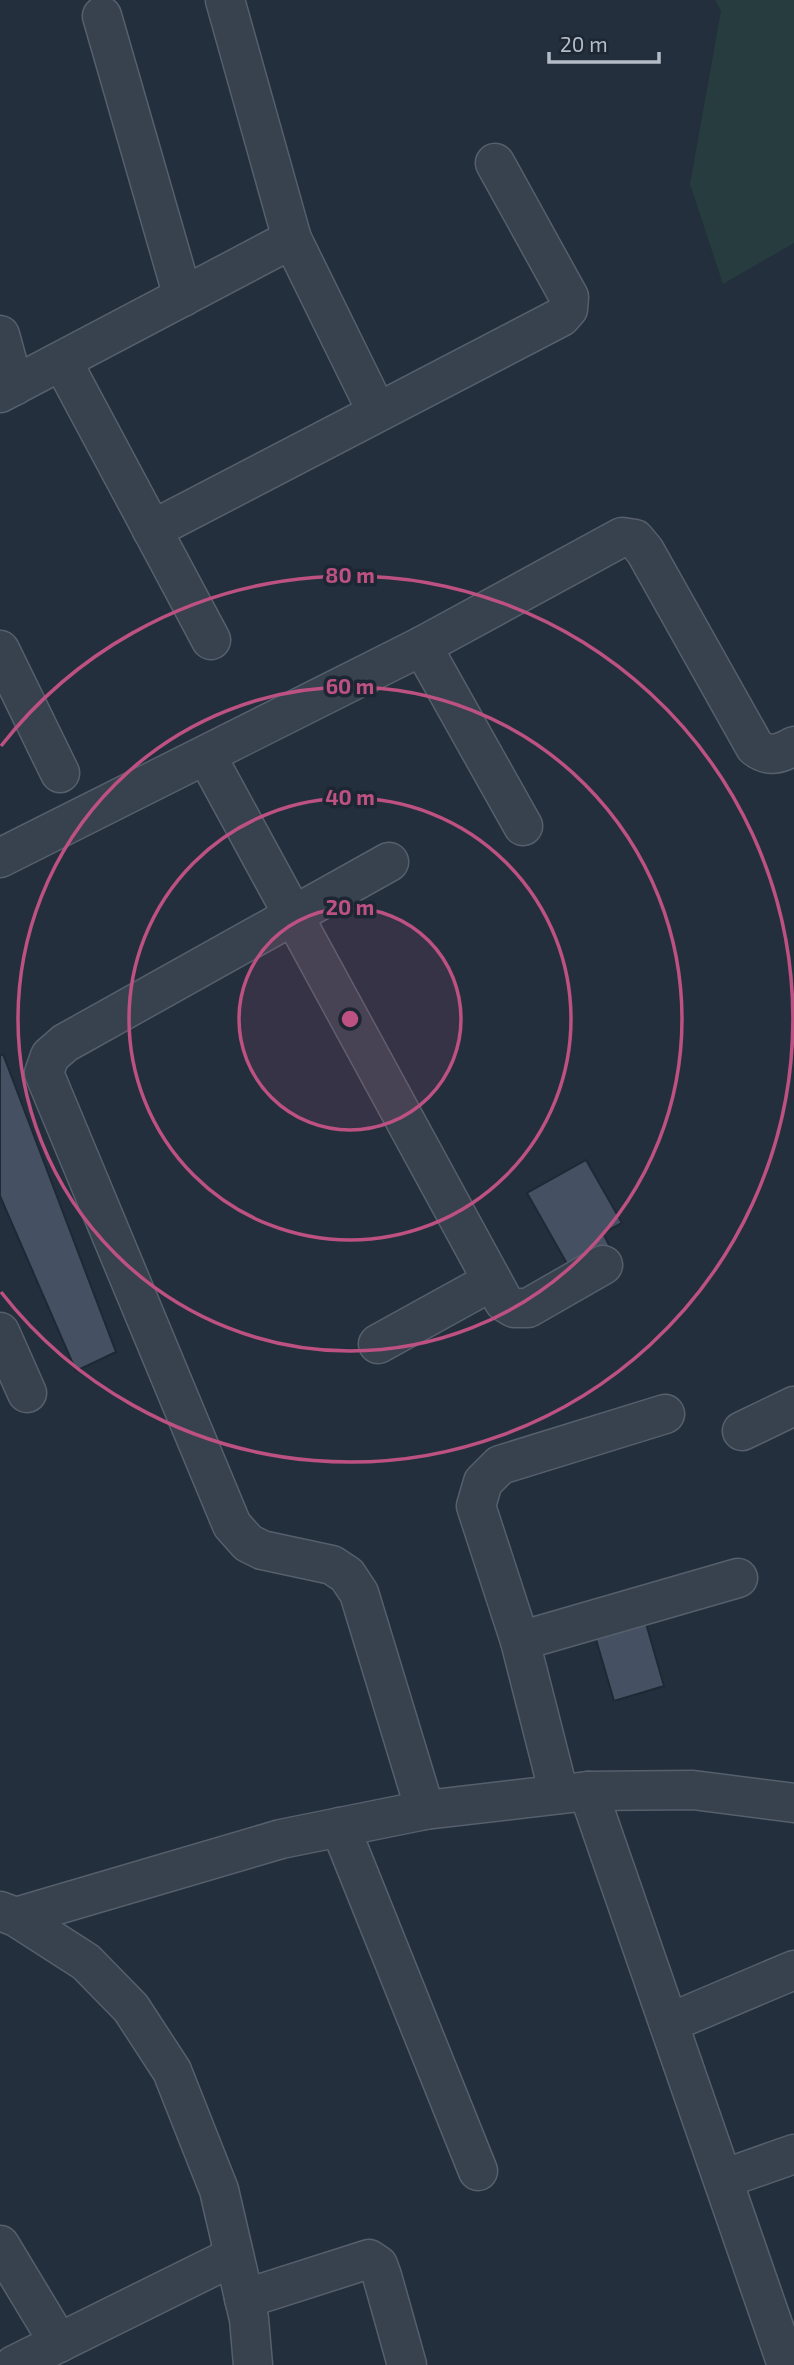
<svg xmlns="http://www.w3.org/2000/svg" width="794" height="2365" font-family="'Exo 2',sans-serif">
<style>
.green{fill:#263c3f}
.building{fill:#455162;stroke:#1f2835;stroke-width:2}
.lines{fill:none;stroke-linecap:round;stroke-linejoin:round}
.minor-casing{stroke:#565f6c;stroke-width:41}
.minor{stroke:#38414e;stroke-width:38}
.ring{fill:none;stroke:#bd5182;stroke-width:3.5}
.centre{fill:#bd5182;stroke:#1d2633;stroke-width:3.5}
.ring-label{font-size:21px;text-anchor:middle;font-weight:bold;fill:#bd5182;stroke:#1d2633;stroke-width:7;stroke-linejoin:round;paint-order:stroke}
</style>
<rect width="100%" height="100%" fill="#242f3e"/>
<path class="green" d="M715,0H794V243L723,284L690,184L721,11Z"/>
<g class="building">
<path d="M3,1054L116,1352L76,1371L0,1196V1056Z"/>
<path d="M586,1160L622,1223L603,1233L610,1247L570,1269L527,1193Z"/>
<path d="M645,1620L664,1686L614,1701L595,1636Z"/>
</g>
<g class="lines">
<defs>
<g id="minor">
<path d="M102,16L183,297"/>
<path d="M292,239L377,412"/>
<path d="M0,335L14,386"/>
<path d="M62,361L211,640"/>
<path d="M0,393L292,239L225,0"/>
<path d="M152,530L561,317L568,309L569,297L495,163"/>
<path d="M422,646L523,826"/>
<path d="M0,650L60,773"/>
<path d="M206,755L504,1302L514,1308H528L603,1265"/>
<path d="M0,858L422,646L622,537L635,539L645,551L755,747C769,758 780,754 794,746"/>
<path d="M389,862L65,1043L50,1056L44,1073L232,1525L248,1543L262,1550L332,1565L347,1575L359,1593L425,1810"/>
<path d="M0,1332L27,1393"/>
<path d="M378,1344L492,1281"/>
<path d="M742,1431L794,1406"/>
<path d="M520,1641L738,1578"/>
<path d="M588,1791L787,2365"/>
<path d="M559,1794L520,1641L476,1506L483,1482L500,1465L665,1414"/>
<path d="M340,1827L478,2171"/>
<path d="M0,1911L16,1917L86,1962L131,2008L172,2071L219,2190L249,2319L253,2365"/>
<path d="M16,1917L281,1839L425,1810L588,1791L693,1790L794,1803"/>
<path d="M669,2023L794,1970"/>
<path d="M723,2179L794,2154"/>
<path d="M0,2245L59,2343"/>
<path d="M244,2299L369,2259L378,2265L382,2276L407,2365"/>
<path d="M14,2365L234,2256"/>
</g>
</defs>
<use href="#minor" class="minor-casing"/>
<use href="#minor" class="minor"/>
</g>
<circle cx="350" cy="1019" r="111" fill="#bd5182" fill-opacity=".12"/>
<g class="ring">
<circle cx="350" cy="1019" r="111"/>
<circle cx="350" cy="1019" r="221"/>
<circle cx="350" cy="1019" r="332"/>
<path d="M1 746A443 443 0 1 1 1 1292"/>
</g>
<circle cx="350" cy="1019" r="10" class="centre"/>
<g class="ring-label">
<text x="350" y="583">80 m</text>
<text x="350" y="694">60 m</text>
<text x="350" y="805">40 m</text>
<text x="350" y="915">20 m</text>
</g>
<path d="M549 52v10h110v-10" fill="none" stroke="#b4bcc9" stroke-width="3.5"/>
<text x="560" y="52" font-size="21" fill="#b4bcc9" stroke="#1d2633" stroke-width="5" paint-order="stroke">20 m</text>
</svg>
